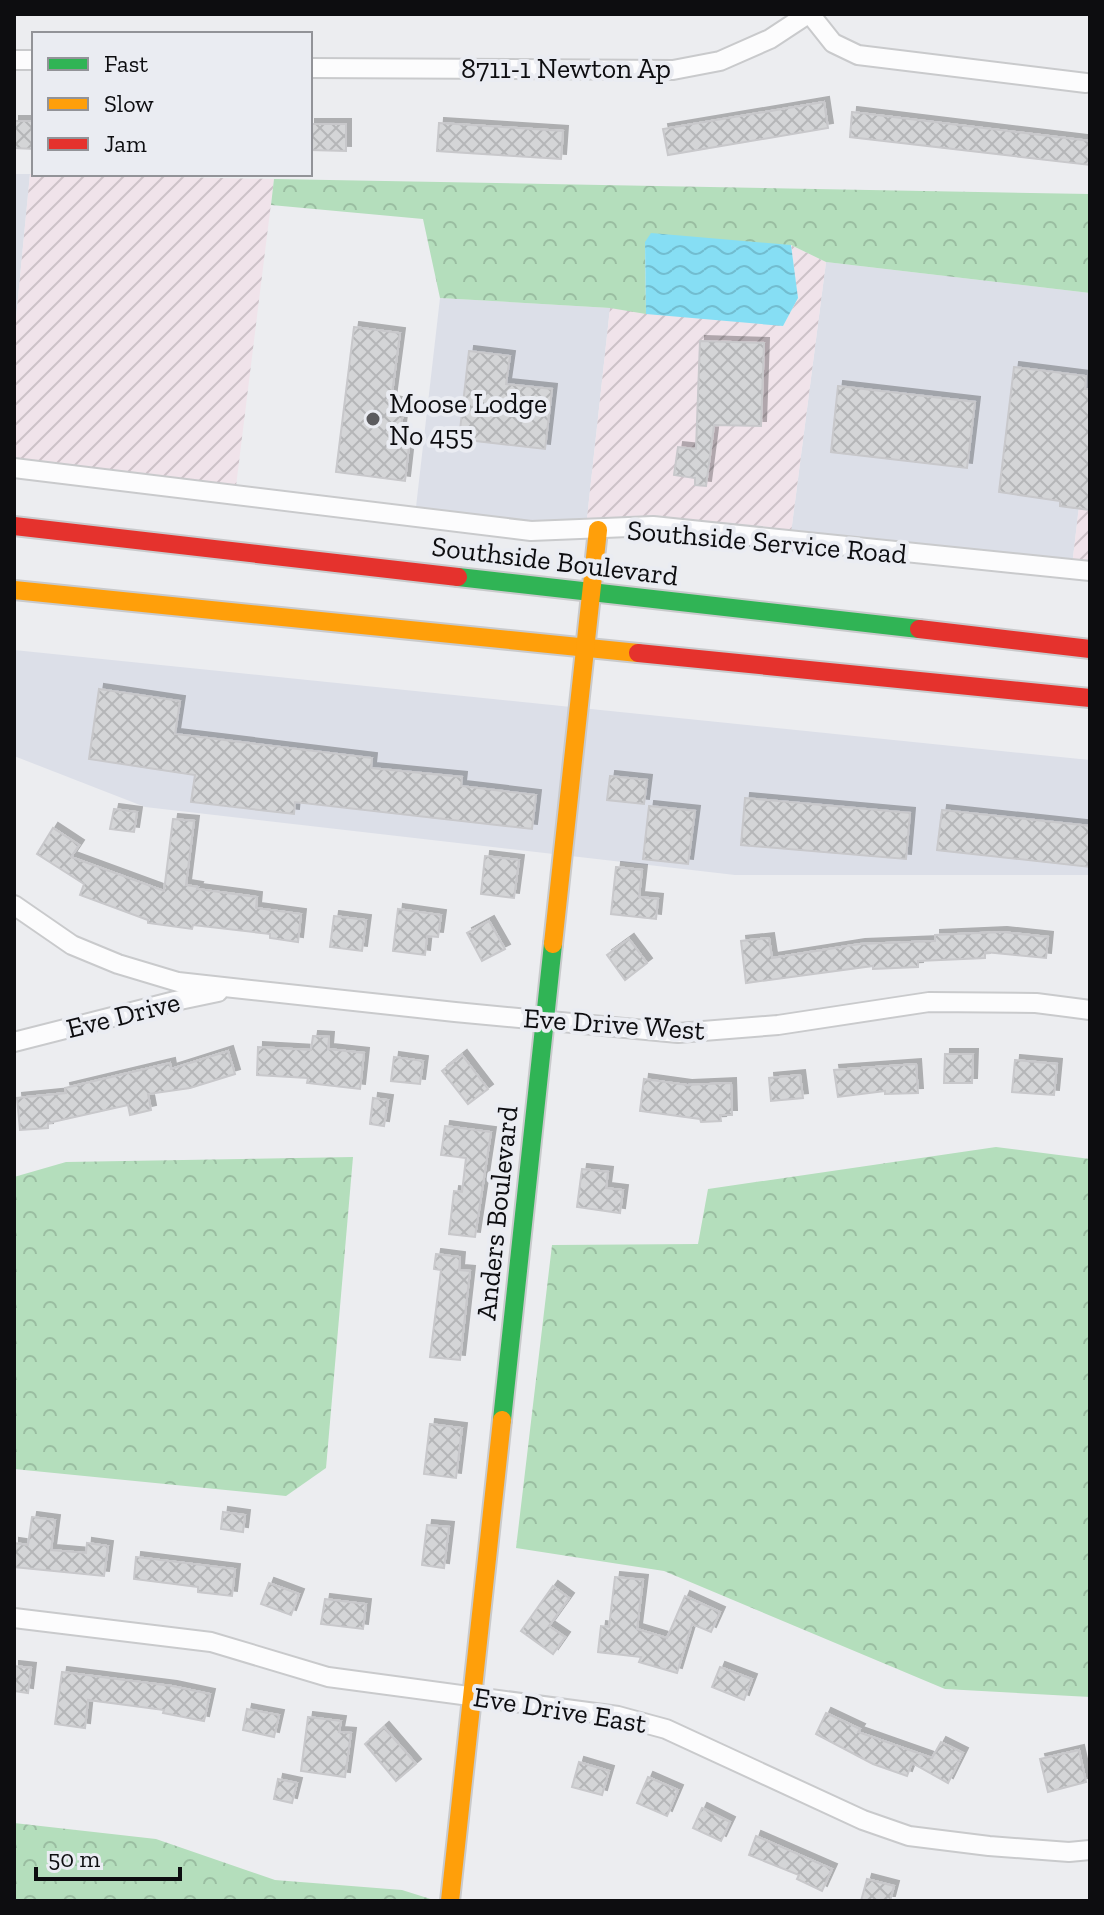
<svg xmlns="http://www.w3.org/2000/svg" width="1104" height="1915" font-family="'Zilla Slab',serif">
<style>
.built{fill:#dcdfe8}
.industrial{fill:url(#industrial-furrows)}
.forest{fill:url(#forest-crowns)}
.water{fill:url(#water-waves)}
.building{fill:url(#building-cross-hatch);stroke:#c8c8cb;stroke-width:2;filter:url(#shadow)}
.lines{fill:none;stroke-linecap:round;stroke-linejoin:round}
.street-casing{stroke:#c9cacc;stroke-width:22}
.fast-casing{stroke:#c9cacc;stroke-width:22}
.slow-casing{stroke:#c9cacc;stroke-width:22}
.jam-casing{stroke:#c9cacc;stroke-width:22}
.street{stroke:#fcfcfd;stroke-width:18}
.fast{stroke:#30b455;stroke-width:18}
.slow{stroke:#ff9f0a;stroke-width:18}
.jam{stroke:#e5322d;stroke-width:18}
.poi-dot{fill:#5b5b5e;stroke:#eaecf2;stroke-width:3}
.labels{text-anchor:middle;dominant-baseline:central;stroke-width:8;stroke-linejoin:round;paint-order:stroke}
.street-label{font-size:28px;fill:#0d0d10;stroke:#eaecf2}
.poi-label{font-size:28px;fill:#0d0d10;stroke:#eaecf2;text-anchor:start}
</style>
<defs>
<pattern id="industrial-furrows" width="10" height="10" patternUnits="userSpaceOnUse" patternTransform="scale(2)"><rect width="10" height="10" fill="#f0e3ea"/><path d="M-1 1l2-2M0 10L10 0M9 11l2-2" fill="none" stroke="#cdc2c8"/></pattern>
<pattern id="forest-crowns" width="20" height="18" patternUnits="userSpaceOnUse" patternTransform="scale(2)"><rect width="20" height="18" fill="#b4debc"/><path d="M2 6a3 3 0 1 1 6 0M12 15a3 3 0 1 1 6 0" fill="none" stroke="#9abda1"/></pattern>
<pattern id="water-waves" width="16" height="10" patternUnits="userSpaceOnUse" patternTransform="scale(2)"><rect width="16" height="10" fill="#86def4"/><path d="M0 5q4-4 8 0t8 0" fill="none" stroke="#72bdd0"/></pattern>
<pattern id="building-cross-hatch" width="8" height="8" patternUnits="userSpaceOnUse" patternTransform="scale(2)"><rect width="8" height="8" fill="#d4d5d7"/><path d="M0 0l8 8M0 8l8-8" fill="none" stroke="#b5b6b8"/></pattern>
<filter id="shadow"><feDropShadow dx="5" dy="-5" stdDeviation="0" flood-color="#0004"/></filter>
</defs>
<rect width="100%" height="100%" fill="#ecedf0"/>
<g class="built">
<path d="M14,174H30L14,339Z"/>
<path d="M826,262L1090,293V412L1072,566L791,533Z"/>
<path d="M440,298L610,308L587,518L536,522L416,507Z"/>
<path d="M14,650L1090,760V875H735L145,807L14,756Z"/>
</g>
<g class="industrial">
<path d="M30,174L274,179L236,486L14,458V339Z"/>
<path d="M791,245L826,262L791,533L587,518L610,308L783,326L798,298Z"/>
<path d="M1090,412V568L1072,566Z"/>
</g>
<g class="forest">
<path d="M274,179L1090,194V293L826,262L791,245L645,242L646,314L610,308L440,298L423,219L271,205Z"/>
<path d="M996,1147L1090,1159V1697L945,1689L664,1571L516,1548L552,1245L698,1244L708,1189Z"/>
<path d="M353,1157L326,1468L286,1496L14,1469V1177L66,1162Z"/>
<path d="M14,1823L156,1839L275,1880L402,1890L437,1901H14Z"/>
</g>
<path class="water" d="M651,233L791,245L798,298L783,326L646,314L645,242Z"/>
<g class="building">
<path d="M824,102L828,128L668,155L663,129Z"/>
<path d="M852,112L1090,141V165L850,137Z"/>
<path d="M14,121H34V149L14,148Z"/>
<path d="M439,123L563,131L561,159L437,151Z"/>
<path d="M310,124H346V151L310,150Z"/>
<path d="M354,327L400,333L391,401L404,403L400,436L410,437L405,481L336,472Z"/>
<path d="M700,341L764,343L761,426L714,425L706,486L695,485V478L674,475L678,447L696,449Z"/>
<path d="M469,351L510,356L506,384L552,389L545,449L459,439Z"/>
<path d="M1014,367L1086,376L1085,389H1090V510L1060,506V501L999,492Z"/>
<path d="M838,386L975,402L967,468L831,452Z"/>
<path d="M99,689L180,701L175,734L372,758L371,768L462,777L461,786L536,795L532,829L295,802L294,814L191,802L195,775L89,759Z"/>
<path d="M610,776L647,780L644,804L607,800Z"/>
<path d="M745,798L910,813L906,859L741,845Z"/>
<path d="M649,806L695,811L688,864L643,859Z"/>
<path d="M114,809L137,812L134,832L110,829Z"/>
<path d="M942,810L1090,826V867L937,850Z"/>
<path d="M173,819L194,821L186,885L198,887L197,889L257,897L256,908L301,914L298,942L270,938V934L193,925L192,929L148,923V920L80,895L84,884L37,854L53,828L79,845L71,857L164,891Z"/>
<path d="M485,856L519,860L514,898L481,894Z"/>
<path d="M616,867L642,870L639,897L658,899L656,919L611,914Z"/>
<path d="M398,909L441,915L438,937L427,936L425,955L393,951Z"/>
<path d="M334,916L366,920L362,951L330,947Z"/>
<path d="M489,921L505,949L482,961L467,933Z"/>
<path d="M1002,932L1048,937L1046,958L985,952V958L918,961V967L873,969V966L746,983L741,941L769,938L772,958L860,944L935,941V935Z"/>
<path d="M629,939L647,963L625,980L607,955Z"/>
<path d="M313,1036L329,1037L328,1049L364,1053L360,1089L307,1083L308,1078L257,1075L258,1047L311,1050Z"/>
<path d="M228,1051L235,1074L190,1088L148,1094L151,1110L130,1115L128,1105L48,1123V1128L20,1130L17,1098L66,1093L65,1088L170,1063L171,1069Z"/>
<path d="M945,1054H973L972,1083H944Z"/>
<path d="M462,1055L488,1089L468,1104L442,1071Z"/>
<path d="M394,1057L423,1061L420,1084L391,1081Z"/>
<path d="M1015,1060L1057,1064L1054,1095L1012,1092Z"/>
<path d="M916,1064L918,1093L885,1094V1091L838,1097L834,1070Z"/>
<path d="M800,1075L803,1098L771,1101L769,1078Z"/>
<path d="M644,1079L687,1085L731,1083L732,1115H720L721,1121L701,1122L700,1119L640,1111Z"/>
<path d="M373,1098L388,1100L384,1126L370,1124Z"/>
<path d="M445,1126L491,1132L475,1237L449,1234L454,1191L462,1192L466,1158L441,1155Z"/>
<path d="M582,1169L608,1172L606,1188L623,1190L620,1213L577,1207Z"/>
<path d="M436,1254L460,1257L459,1270L470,1271L460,1360L430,1357L441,1270L434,1269Z"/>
<path d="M430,1424L462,1428L456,1478L424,1474Z"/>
<path d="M223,1512L245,1515L243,1532L221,1529Z"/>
<path d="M32,1517L55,1520L51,1550L86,1553L87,1543L108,1546L104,1576L14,1567V1543L28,1545Z"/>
<path d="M427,1525L449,1527L444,1568L422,1565Z"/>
<path d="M136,1557L235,1569L232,1596L198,1592V1587L134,1579Z"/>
<path d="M615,1577L643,1580L637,1629L667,1638L685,1596L720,1612L711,1632L692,1624L677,1673L639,1662L641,1657L598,1652L601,1626L609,1627Z"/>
<path d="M269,1583L299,1594L291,1615L261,1604Z"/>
<path d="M553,1586L569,1598L549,1626L565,1637L553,1654L521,1631Z"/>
<path d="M325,1599L366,1604L363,1629L321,1624Z"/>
<path d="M14,1666L31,1668L28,1693L14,1691Z"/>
<path d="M720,1667L752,1679L744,1700L712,1687Z"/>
<path d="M62,1672L172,1686L210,1694L204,1721L163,1713L164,1710L88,1700L85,1728L55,1724Z"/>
<path d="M247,1709L279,1715L274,1737L243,1730Z"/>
<path d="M826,1713L860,1729L858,1732L932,1758L941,1742L963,1753L948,1783L912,1763L907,1776L873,1764L816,1734Z"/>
<path d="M308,1717L341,1721L339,1732L351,1733L345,1777L301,1771Z"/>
<path d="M384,1727L416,1764L396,1781L365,1744Z"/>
<path d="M1079,1750L1086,1782L1048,1792L1040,1759Z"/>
<path d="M579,1762L609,1771L602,1795L572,1787Z"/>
<path d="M648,1777L678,1790L667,1816L637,1803Z"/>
<path d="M278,1779L297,1783L292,1803L274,1799Z"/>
<path d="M702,1808L730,1822L721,1841L693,1828Z"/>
<path d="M756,1836L832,1869L822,1891L797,1879L799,1875L749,1855Z"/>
<path d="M867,1879L894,1886L890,1901H861Z"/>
</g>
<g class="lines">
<defs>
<g id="street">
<path d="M810,14L833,43L858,55L1086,83"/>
<path d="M14,60H34"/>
<path d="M310,68L673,70L720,61L770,39L808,14"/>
<path d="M14,468L531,531L653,526L1090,571"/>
<path d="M14,905L72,945L118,964L178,982L455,1012L678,1033L778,1025L929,1002L1036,1003L1090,1010"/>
<path d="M14,1042L175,1001L218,992"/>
<path d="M14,1618L211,1642L328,1677L618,1716L666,1729L863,1820L909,1836L989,1846L1069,1852L1090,1850"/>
</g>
<g id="fast">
<path d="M458,577L919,629"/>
<path d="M502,1420L553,944"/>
</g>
<g id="slow">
<path d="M14,590L638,653"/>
<path d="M553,944L598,530"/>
<path d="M450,1901L502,1420"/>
</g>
<g id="jam">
<path d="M14,526L458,577"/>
<path d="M919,629L1090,649"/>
<path d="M638,653L1090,698"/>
</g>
</defs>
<use href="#street" class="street-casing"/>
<use href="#fast" class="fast-casing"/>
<use href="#slow" class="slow-casing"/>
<use href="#jam" class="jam-casing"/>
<use href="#street" class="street"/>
<use href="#fast" class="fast"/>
<use href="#slow" class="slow"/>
<use href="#jam" class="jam"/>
</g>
<circle class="poi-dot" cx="373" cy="419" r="8"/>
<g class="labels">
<g class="street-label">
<text x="566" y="68">8711-1 Newton Ap</text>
<text transform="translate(767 542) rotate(5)">Southside Service Road</text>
<text transform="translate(555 561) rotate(7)">Southside Boulevard</text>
<text transform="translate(123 1015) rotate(-14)">Eve Drive</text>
<text transform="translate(614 1024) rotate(4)">Eve Drive West</text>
<text transform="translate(497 1213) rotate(-84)">Anders Boulevard</text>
<text transform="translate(560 1710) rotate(9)">Eve Drive East</text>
</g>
<g class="poi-label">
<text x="389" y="403">Moose Lodge<tspan x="389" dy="32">No 455</tspan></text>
</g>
</g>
<rect width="1104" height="1915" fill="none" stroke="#0d0d10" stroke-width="32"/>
<rect x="32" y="32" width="280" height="144" fill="#eaecf2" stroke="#929398" stroke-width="2"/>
<rect x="48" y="58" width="40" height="12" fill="#30b455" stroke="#929398" stroke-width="2"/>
<text x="104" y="72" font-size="24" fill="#0d0d10">Fast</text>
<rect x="48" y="98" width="40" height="12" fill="#ff9f0a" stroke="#929398" stroke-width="2"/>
<text x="104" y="112" font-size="24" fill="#0d0d10">Slow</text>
<rect x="48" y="138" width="40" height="12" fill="#e5322d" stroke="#929398" stroke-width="2"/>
<text x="104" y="152" font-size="24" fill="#0d0d10">Jam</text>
<path d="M36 1867v12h144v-12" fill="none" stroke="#0d0d10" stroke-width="4"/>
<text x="48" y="1867" font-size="24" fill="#0d0d10" stroke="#eaecf2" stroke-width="6" paint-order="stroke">50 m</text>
</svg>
